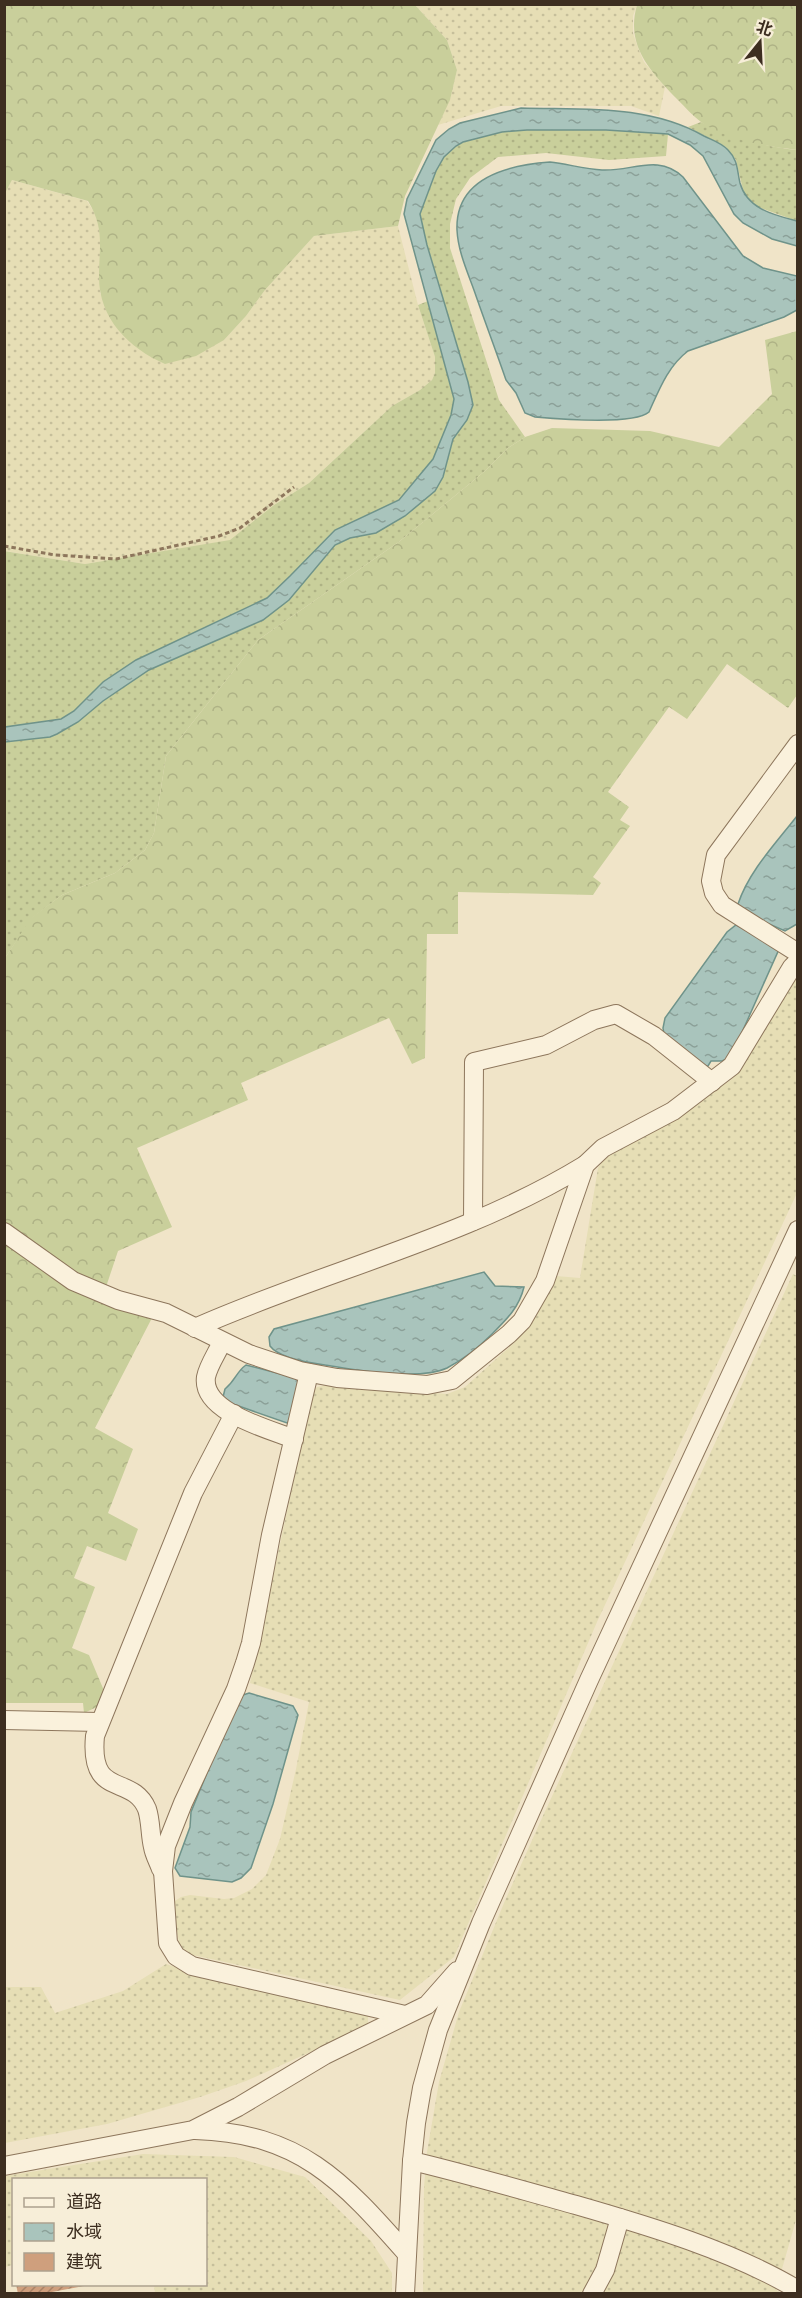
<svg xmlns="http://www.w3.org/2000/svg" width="802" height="2298" font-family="'Playfair Display','Noto Sans SC',serif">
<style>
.farmland{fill:url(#farmland-dots)}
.grass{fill:url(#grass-dots)}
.forest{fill:url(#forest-crowns)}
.water{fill:url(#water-ripples);stroke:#6f938a;stroke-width:1.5}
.building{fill:url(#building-hatch)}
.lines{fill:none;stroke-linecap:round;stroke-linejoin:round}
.minor-casing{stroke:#8d765c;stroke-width:20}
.path{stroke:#8d765c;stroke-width:3;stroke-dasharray:4.5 3;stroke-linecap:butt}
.minor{stroke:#faf1dc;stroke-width:18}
</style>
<defs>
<pattern id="farmland-dots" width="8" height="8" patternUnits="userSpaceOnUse" patternTransform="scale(1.5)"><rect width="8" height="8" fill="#e6deb5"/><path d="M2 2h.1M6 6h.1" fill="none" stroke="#c6bf9b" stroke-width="1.8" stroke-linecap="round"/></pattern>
<pattern id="grass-dots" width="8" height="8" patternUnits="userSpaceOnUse" patternTransform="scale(1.5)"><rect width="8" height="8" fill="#c9cf9b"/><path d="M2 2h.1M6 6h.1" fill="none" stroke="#aeb285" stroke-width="1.8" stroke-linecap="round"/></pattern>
<pattern id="forest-crowns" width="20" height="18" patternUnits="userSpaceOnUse" patternTransform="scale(1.5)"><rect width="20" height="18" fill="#c9cf9b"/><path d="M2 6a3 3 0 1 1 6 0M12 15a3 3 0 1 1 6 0" fill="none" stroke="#aeb285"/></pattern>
<pattern id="water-ripples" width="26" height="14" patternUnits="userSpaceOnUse" patternTransform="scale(1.5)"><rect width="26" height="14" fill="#a9c4bc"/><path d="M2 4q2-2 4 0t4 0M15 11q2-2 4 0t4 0" fill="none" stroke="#8ba098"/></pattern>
<pattern id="building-hatch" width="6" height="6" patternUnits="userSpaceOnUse" patternTransform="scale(1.5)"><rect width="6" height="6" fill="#cf9f7d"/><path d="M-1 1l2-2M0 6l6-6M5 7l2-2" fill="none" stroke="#a98266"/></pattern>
</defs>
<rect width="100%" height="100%" fill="#f0e4c8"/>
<g class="farmland">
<path d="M415,5H637L633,16V33L638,48L644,62L665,87L659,116L631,106H501L438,125L450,99L457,70L447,40Z"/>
<path d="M12,180L87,201L96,215L100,230V294L224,340L246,316L265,290L314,236L398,226L418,305L435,357V373L432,380L420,390L392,406L309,483L274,505L230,541L85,564L5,551L4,193Z"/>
<path d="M797,972V1193L597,1622L454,1957L400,2000L188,1954L180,1948L172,1903L181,1897L190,1895L224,1899L234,1898L252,1889L266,1875L280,1839L296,1769L309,1702L250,1683L313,1391L317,1387L327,1385L447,1394L465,1387L514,1343L556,1276L580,1278L598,1168L603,1160L731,1080L737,1073Z"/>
<path d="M793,1274L797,1276L798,2213L776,2290L782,2293L423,2294L424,2187L427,2152L439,2082L459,2012L504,1903L542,1818Z"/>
<path d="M166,1964L232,1985L368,2013V2026L246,2081L200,2097L107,2124L5,2143L4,1987H41L55,2013L123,1991Z"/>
<path d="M143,2154L234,2157L305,2177L371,2241L392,2273V2293H155L154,2285L206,2284V2180H14L13,2265L5,2267V2176Z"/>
</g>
<g class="grass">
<path d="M701,122C734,138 761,146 797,150V221L755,206L744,194L736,160L726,147L688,127Z"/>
<path d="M527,130H606L668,134L666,156L609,160L546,153L498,157L470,178L456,199L450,224V248L499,400L525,437L508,448L485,471L400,541L258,640L166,756L154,833L145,850L115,873L62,895L32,918L5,958V742L50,737L78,722L103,701L149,670L263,620L335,545L350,538L376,532L405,516L443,477L453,439L467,420L473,405L468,382L427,245L420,214L436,171L444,157L456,146L463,142L502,132Z"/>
<path d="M428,301L454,399L451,415L433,459L399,501L335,530L290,576L267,598L136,660L103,682L74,711L60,719L5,727L4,551L85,564L230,540L274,505L309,483L392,406L420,390L432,380L435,373V357L418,305Z"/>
</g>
<g class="forest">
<path d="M5,4L415,5L447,40L457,70L450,100L405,196L398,226L314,236L265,290L246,316L224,340L196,356L165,364C129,348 99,319 99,277C99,247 105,229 88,201L12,180L5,193Z"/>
<path d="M637,5H797V150C765,146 729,141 701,122C693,116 685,107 678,100C651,72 625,46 637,5Z"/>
<path d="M797,331V695L788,708L727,664L687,719L669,707L608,792L629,807L620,820L630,826L593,877L601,883L593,895L458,892V934H427L425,1058L412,1064L389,1018L241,1083L248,1100L137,1148L172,1227L118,1251L101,1302L153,1316L95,1428L133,1449L108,1513L138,1529L126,1561L87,1546L74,1578L95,1587L72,1648L89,1655L105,1693L99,1706L84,1713L83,1703H5V958L31,918L62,895L115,873L145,850L154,833L166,756L258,640L400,541L485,471L508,448L525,437L552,428L650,431L719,447L772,394L765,340Z"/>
</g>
<g class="water">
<path d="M521,108C584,110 647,104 704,136C712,140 722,143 728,150C738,160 737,170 740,183C747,209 774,215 797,221V246L772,239L743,223L734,214L703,156L690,145L668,134L606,130H527L502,132L463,142L456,146L444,157L436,171L420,214L427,245L468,382L473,405L467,420L453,439L443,477L435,491L405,516L376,533L350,538L335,545L289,600L263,620L149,670L103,701L78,722L57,734L50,737L5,742V727L61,719L74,711L103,682L136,660L267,598L290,576L335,530L399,500L433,459L451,415L454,399L404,214L407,199L436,140L449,129L460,123Z"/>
<path d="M550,162C567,164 585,169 602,170C631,172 658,153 683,177L743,256L763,268L797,276V310L784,317L688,351C668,366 659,390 649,412C634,425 558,419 535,417L525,413L516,393L506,380C496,351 485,322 475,293C468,273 458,252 457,230C455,177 509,165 550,162Z"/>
<path d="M797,816V924L785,931L744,913L738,904C749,871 776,843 797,816Z"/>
<path d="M736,925L780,947L731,1057L722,1061H711L708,1066H705L664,1034L663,1028L665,1018L727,932Z"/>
<path d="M484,1272L495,1286L524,1287C519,1308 506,1320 491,1335C478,1348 464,1359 447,1368C419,1381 355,1370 325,1365C310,1363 279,1358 270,1346L269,1337L274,1329Z"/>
<path d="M246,1365L300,1379L291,1420L287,1423L230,1403L223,1397L225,1389C236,1380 236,1372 246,1365Z"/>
<path d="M249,1693L293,1706L298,1715L273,1804L251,1868L241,1878L232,1882L180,1876L175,1868L190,1827L191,1812L237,1699L240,1696Z"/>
</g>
<path class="building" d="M16,2284H84V2286L41,2294H18Z"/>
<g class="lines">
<defs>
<g id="minor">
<path d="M798,744L716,855L711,881L714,893L722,905L798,953"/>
<path d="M473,1221L474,1062L546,1045L594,1020L616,1014L654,1036L712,1082"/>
<path d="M4,1232L73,1281L118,1300L166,1313L249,1354L300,1371L337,1378L427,1385L452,1380L509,1334L522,1321L545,1281L585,1165L603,1148L673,1111L732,1066L792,967L798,961"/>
<path d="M195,1328C323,1271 466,1238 585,1165"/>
<path d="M222,1342C217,1353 208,1366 206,1377C201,1412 269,1429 294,1439"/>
<path d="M309,1373L271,1535L251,1643L245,1663L236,1689L183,1803L166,1846L163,1871L168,1943L176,1956L192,1966L405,2015"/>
<path d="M4,1720L99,1722"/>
<path d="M161,1869C158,1861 154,1854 153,1847C150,1835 151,1821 147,1809C132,1773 89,1800 95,1736L193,1493L234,1414"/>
<path d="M195,2130C299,2133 342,2180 407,2254"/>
<path d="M412,2161C467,2174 521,2190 576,2205C649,2226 733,2251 798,2290"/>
<path d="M4,2166L193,2130L238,2107L325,2055L427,2005L457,1971"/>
<path d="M405,2294L412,2161L416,2123L422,2088L438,2030L481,1923L589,1680L798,1230"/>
<path d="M592,2294L605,2270L620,2218"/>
</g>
</defs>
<use href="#minor" class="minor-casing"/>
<path class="path" d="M4,546L55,555L116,559L219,536L240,528L294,487"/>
<use href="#minor" class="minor"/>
</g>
<rect width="802" height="2298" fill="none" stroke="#3d2e20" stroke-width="12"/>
<rect x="12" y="2178" width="195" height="108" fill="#f7eed8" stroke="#ada18e" stroke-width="1.5"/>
<rect x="24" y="2198" width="30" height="9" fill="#faf1dc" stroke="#ada18e" stroke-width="1.5"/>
<text x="66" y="2208" font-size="18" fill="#3d2e20">道路</text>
<rect x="24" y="2223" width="30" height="18" fill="url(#water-ripples)" stroke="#ada18e" stroke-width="1.5"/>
<text x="66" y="2238" font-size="18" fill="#3d2e20">水域</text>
<rect x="24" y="2253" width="30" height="18" fill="#cf9f7d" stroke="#ada18e" stroke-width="1.5"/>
<text x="66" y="2268" font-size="18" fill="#3d2e20">建筑</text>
<g transform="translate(760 42) rotate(18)" stroke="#f7eed8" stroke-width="4.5" paint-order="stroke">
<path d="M0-4.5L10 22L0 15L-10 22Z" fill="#3d2e20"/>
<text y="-9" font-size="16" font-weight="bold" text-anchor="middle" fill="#3d2e20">北</text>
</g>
</svg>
